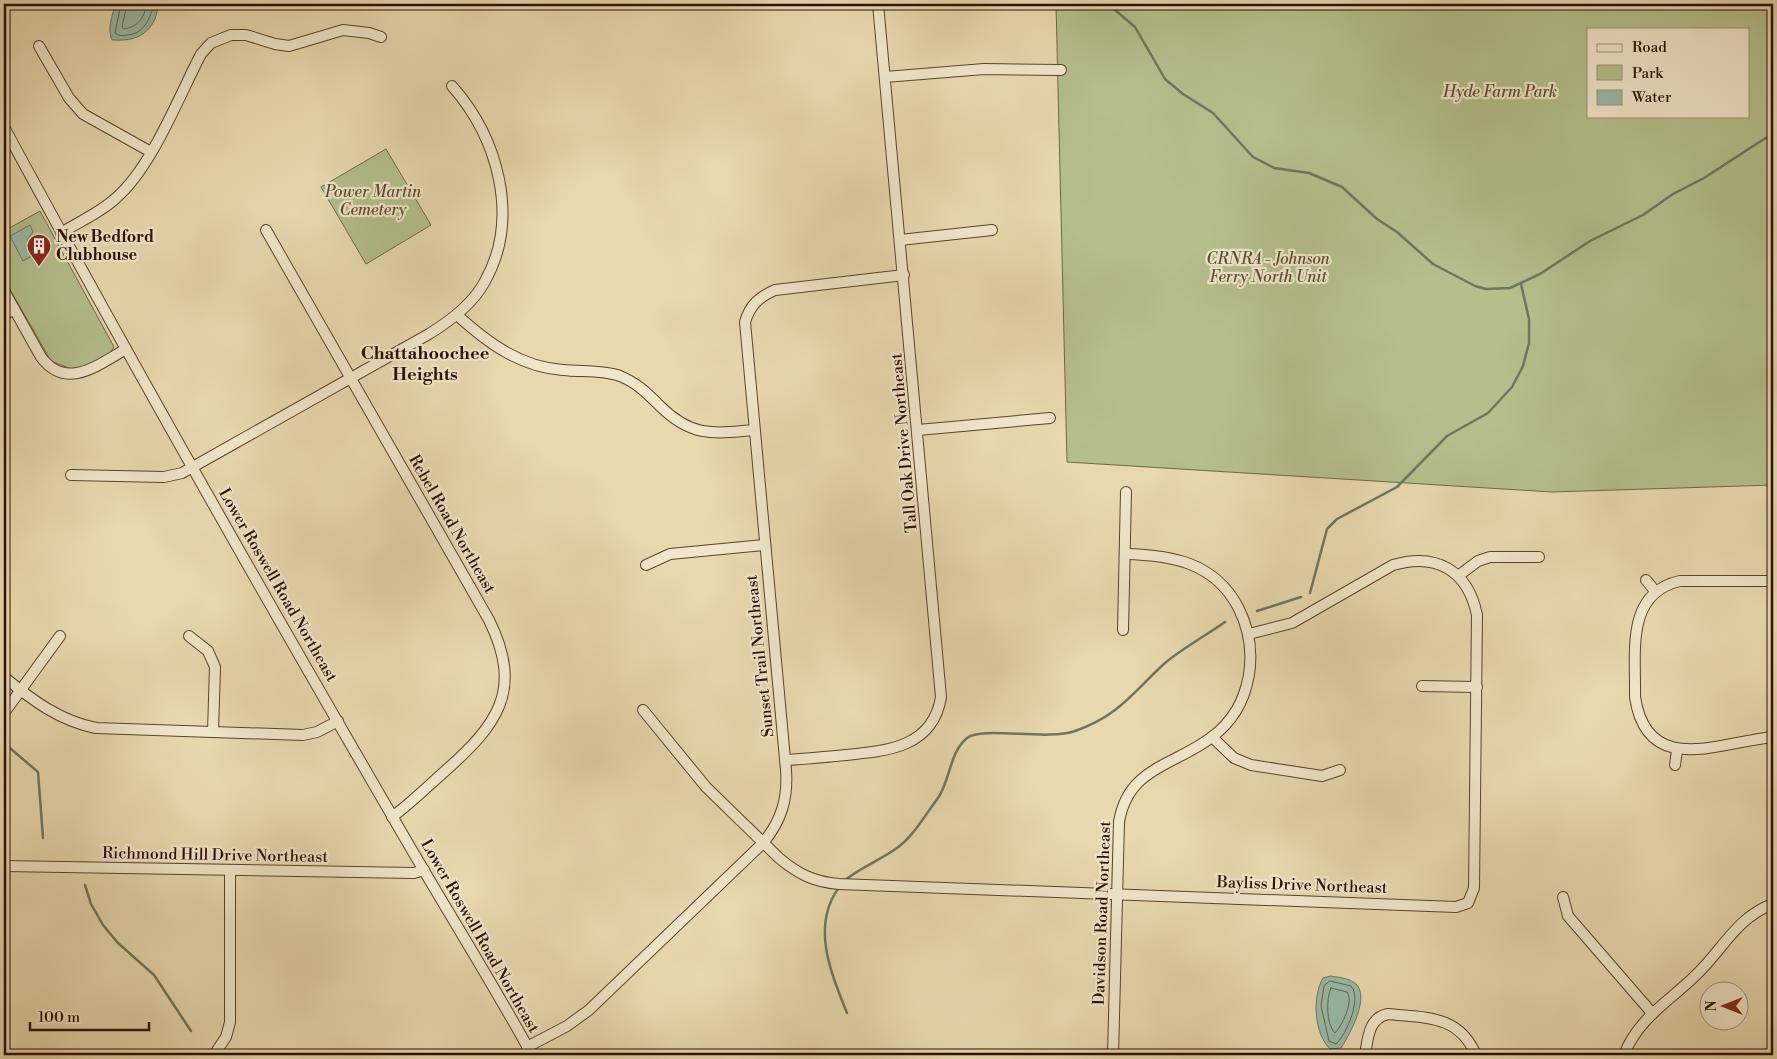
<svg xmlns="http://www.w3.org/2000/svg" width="1777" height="1059" font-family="'Libre Bodoni',serif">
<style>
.green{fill:#b4bf8c;stroke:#706848;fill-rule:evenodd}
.water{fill:#98baa7;stroke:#6d7665}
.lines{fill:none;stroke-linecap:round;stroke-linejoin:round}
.shore{stroke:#626555;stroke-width:1}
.stream{stroke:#6d7665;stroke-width:2.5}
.minor-casing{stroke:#5b422e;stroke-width:12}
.minor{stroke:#f0e6ca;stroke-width:10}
.labels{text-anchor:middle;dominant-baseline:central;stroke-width:4.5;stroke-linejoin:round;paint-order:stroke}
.park-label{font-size:16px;font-style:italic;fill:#5c4d33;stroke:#f0e6ca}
.poi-label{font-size:16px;font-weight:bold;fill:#2c1003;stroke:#f0e6ca;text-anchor:start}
.street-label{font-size:16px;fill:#2c1003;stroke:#f0e6ca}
.neighbourhood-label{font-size:18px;font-weight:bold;fill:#2c1003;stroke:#f0e6ca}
</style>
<rect width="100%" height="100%" fill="#e8d8ae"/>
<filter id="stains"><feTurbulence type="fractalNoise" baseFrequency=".004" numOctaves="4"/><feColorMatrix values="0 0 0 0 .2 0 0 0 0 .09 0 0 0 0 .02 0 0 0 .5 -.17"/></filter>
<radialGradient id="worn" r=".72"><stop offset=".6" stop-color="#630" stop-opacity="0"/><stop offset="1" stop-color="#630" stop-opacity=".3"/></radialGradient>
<g class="green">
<path d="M1056,4H1773V485L1552,492L1067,462ZM1588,29H1748V116H1588Z"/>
<path d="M386,149L431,225L366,264L321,187Z"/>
<path d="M40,211L114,347L110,353L86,366L71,369L51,361L4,279V231Z"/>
</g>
<g class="water">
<path d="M116,4H160C157,9 157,14 155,19C146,38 131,41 112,40C107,29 112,15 116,4Z"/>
<path d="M30,225L33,232L27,240L37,253L23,261L10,236Z"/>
<path d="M1330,976C1338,977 1349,978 1356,984C1370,997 1350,1034 1341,1048L1330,1049C1314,1033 1312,997 1323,978Z"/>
</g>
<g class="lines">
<g class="shore">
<path d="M121,4L115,33C119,36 122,36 127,35C144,34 150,19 154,4"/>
<path d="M127,4L122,27L124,29C139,27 144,17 147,4"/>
<path d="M1330,981L1351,986C1362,998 1347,1034 1336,1044L1329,1041L1321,1006L1324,986Z"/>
<path d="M1331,988L1347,992C1354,1001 1342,1026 1335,1033C1326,1024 1326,999 1331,988Z"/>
</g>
<g class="stream">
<path d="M1108,4L1135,27L1165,79L1183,94L1213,113L1253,157L1274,168L1309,173L1342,187L1377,219L1397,232L1433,264L1475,286L1486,289L1510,288L1540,274L1590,241L1643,215L1673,194L1704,178L1764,139L1773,135"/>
<path d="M1310,593L1327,529L1337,519L1397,487L1447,436L1488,413L1512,387L1523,366L1529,343V319L1521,284"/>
<path d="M1257,611L1301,597"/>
<path d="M4,743L38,772L43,838"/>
<path d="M845,880C860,868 878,861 894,850C912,839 925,815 938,798C951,779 949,753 967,738C982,726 1047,741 1075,731C1119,716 1133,692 1165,663C1183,648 1205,636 1225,622"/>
<path d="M85,885L91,904L103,925L118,943L154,975L191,1031"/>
<path d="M840,886C810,925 831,973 847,1013"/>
</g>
<defs>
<g id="minor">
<path d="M39,46L69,98L83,114L151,152"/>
<path d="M885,77L984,69L1061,70"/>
<path d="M4,127C129,358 259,587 391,814C437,895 487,973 532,1055"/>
<path d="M266,230L489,620C524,691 497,725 444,772C427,787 411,803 392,817"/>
<path d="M61,233C80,221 100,213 116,198C152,167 179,96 201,54L211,43L231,35H246L275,44L289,46L343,30L369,33L381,37"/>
<path d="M900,240L992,230"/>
<path d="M4,291L41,357C66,391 98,365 126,349"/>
<path d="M4,315L14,309"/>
<path d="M457,315C488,343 520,367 563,370C582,372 603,370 620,376C637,383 647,393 660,406C691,437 713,434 754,430"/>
<path d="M918,430L1050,418"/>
<path d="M71,475L164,477L182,473L429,334C450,321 472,305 484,283C521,219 498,138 452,86"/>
<path d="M646,565L670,554L764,545"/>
<path d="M1458,576L1478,561L1490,557H1539"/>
<path d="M1646,580L1655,591"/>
<path d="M1773,581H1680C1625,593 1636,653 1635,697C1647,778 1720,742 1773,737"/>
<path d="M1123,630L1126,492"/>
<path d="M189,636L208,651L215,667L213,732"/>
<path d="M4,677C32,700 60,721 96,728L303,735L317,732L338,721"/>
<path d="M1422,686L1477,687"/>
<path d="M643,710L706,787L779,858C798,874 814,882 839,884L1456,907L1468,903L1474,888L1477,615C1468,571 1437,552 1393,565L1292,623L1249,634"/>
<path d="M4,713L60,636"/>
<path d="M1212,737L1234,758L1251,765L1322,776L1340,770"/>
<path d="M785,760C806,759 826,757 846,755C888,751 933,747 941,697L878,4"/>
<path d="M1675,765L1677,750"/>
<path d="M4,866L414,873L424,870"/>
<path d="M1563,897L1568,916L1652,1013"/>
<path d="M527,1047L567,1026L589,1010L763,843C782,820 788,798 786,770L745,322C750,305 759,297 775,290L904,275"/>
<path d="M214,1055L226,1037L230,1022V871"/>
<path d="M1113,1055L1119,822C1128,767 1174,766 1212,737C1253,706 1260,650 1238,607C1214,562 1171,555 1125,554"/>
<path d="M1365,1055C1368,1039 1368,1018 1388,1014C1427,1018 1459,1015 1476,1055"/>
<path d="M1624,1055C1638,1018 1670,1001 1697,974C1723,949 1737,917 1773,904"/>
</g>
</defs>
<use href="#minor" class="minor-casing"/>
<use href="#minor" class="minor"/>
</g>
<defs>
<symbol id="building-pin" viewBox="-11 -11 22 30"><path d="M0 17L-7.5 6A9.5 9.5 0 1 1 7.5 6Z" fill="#8f2418" stroke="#f0e6ca"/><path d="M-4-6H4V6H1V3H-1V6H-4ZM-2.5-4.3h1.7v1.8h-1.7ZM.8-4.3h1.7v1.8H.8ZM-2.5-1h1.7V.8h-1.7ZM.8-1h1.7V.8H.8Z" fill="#fff"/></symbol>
</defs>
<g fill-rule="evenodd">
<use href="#building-pin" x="25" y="232" width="28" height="38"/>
</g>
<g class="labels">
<g class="park-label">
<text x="1500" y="92">Hyde Farm Park</text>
<text x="373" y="192">Power Martin<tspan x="373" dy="18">Cemetery</tspan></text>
<text x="1268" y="259">CRNRA - Johnson<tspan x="1268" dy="18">Ferry North Unit</tspan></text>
</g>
<g class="poi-label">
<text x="56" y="237">New Bedford<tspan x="56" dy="18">Clubhouse</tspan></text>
</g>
<g class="street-label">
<text transform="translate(904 443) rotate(-95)">Tall Oak Drive Northeast</text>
<text transform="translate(452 524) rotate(60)">Rebel Road Northeast</text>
<text transform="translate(278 585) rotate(60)">Lower Roswell Road Northeast</text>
<text transform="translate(760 656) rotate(-96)">Sunset Trail Northeast</text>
<text transform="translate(215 855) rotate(1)">Richmond Hill Drive Northeast</text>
<text transform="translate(1302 885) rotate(2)">Bayliss Drive Northeast</text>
<text transform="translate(1102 913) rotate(-88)">Davidson Road Northeast</text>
<text transform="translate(480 936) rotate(60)">Lower Roswell Road Northeast</text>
</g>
<g class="neighbourhood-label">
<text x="425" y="353">Chattahoochee<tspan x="425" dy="21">Heights</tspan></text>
</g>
</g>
<rect width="1777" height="1059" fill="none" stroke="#e8d8ae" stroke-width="20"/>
<rect x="5" y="5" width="1767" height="1049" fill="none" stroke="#2c1003" stroke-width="2.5"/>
<rect x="10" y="10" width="1757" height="1039" fill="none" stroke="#2c1003"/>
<rect x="1587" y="28" width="162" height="90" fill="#f0e6ca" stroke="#a2907a"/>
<rect x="1597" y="44" width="25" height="8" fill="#f0e6ca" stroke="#a2907a"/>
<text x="1632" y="52" font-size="15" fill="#2c1003">Road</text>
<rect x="1597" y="65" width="25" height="15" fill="#b4bf8c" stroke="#a2907a"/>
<text x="1632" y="78" font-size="15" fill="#2c1003">Park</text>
<rect x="1597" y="90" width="25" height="15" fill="#98baa7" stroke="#a2907a"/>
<text x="1632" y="102" font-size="15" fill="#2c1003">Water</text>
<g transform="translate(1724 1006) rotate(270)"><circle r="24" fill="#f0e6ca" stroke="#a2907a"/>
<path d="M0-4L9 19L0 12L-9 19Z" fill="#8f2418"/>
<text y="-8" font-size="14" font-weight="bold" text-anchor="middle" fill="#2c1003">N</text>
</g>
<path d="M30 1022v8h119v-8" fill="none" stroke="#2c1003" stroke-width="2.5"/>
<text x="38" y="1022" font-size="15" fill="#2c1003" stroke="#f0e6ca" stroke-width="4" paint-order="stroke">100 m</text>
<rect width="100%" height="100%" filter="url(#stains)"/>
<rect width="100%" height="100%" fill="url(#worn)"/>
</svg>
